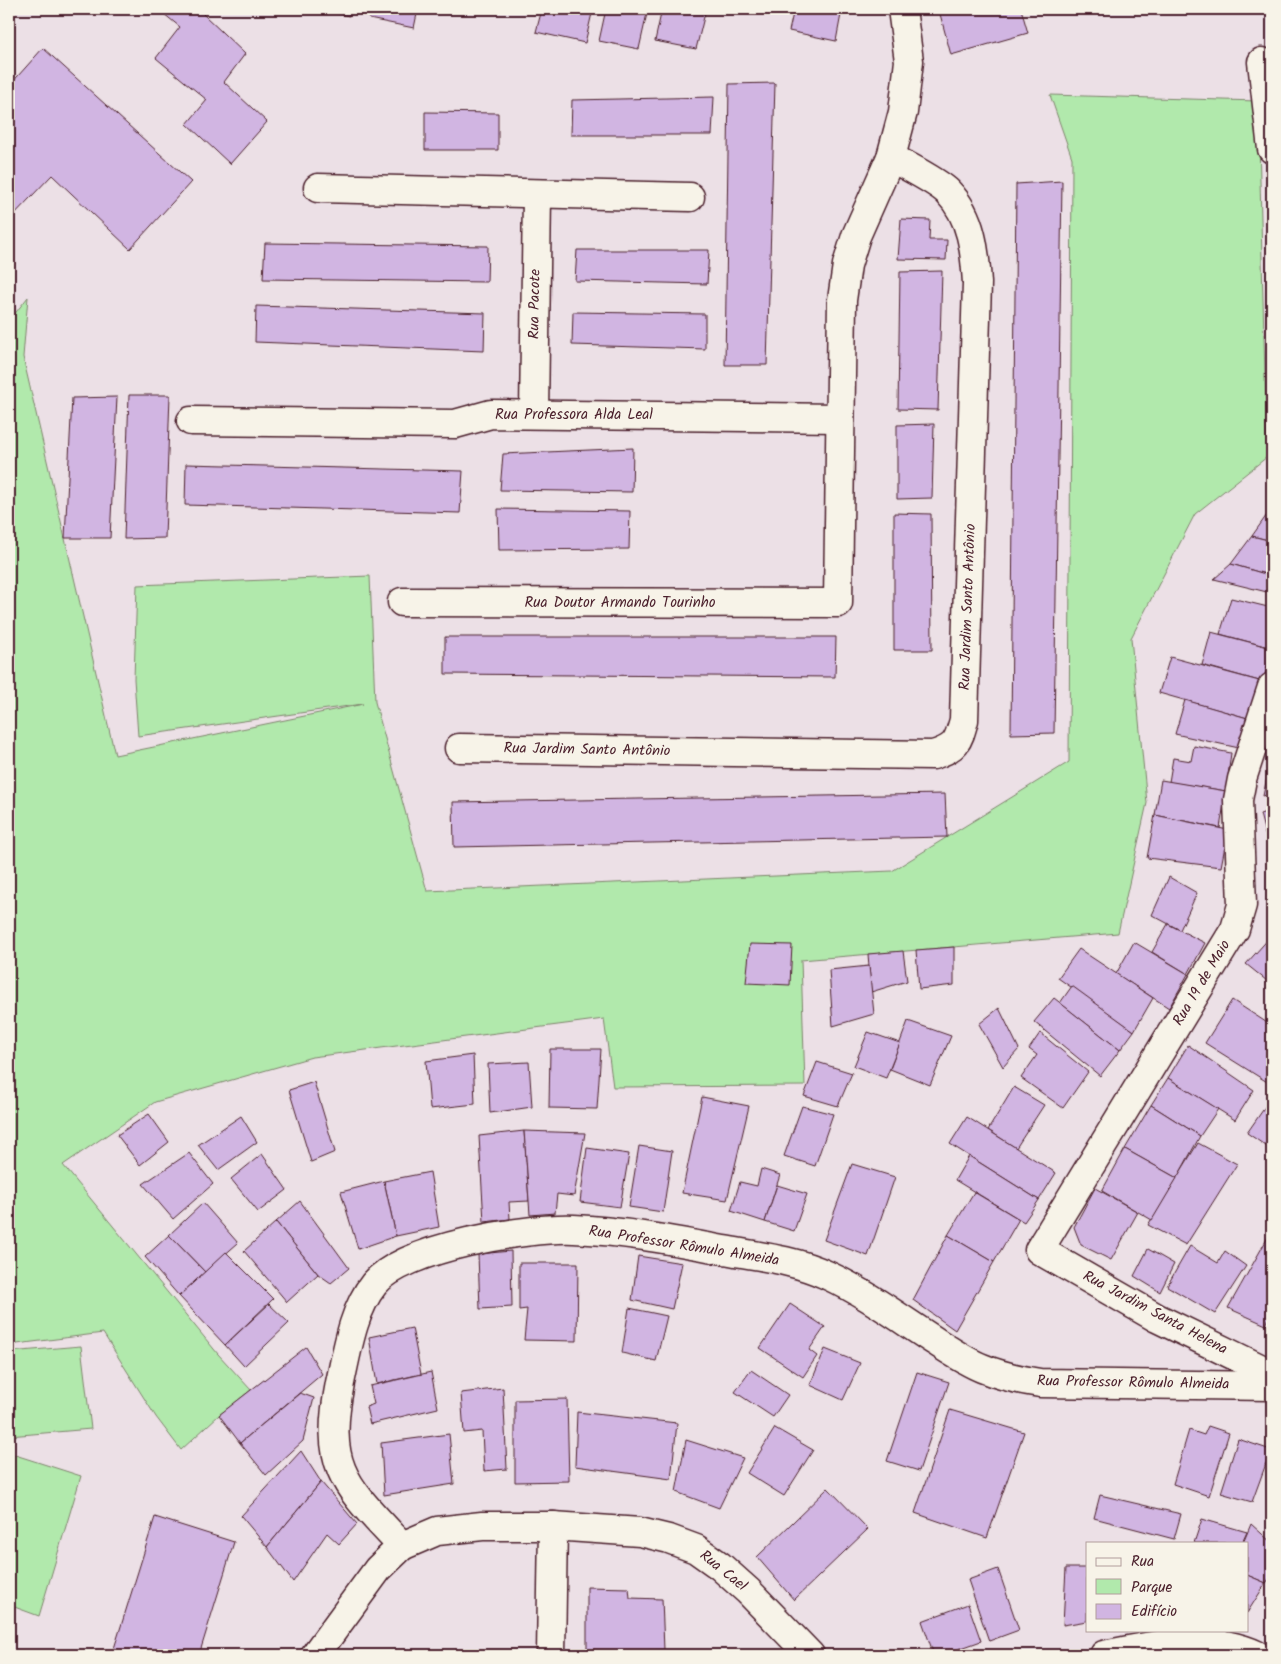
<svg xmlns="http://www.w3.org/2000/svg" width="1281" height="1664" font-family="Kalam,sans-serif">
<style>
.green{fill:#b1e9ac;stroke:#7e846c}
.building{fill:#d1b5e2;stroke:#4a1f2b}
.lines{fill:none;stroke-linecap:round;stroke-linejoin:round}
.minor-casing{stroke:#4a1f2b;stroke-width:31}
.minor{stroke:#f7f3e8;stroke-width:28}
.labels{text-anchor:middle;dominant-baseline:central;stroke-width:4.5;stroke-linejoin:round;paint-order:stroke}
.street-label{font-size:15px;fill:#4a1f2b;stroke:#f7f3e8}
</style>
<rect width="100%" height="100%" fill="#ece0e6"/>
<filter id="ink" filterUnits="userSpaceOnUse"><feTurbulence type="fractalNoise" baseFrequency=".02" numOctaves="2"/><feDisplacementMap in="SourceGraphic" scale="10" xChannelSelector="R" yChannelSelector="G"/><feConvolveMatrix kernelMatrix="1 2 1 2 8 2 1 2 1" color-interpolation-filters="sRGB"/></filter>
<g filter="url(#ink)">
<g class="green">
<path d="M1050,95L1258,101L1267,457L1195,514L1131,638L1147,803L1118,933L801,960L805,1086L613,1087L604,1019L312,1057L155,1102L63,1165L218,1354L251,1390L219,1415L181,1450L156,1417L103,1333L9,1345V321L28,297L23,357L115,755L363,704L138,736L134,679L137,585L370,576L375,702L427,891L892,871L1069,762L1072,158Z"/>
<path d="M81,1346L91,1429L9,1436V1352Z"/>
<path d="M9,1453L81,1476L39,1616L9,1605Z"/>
</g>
<g class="building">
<path d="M158,9H207L203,14L245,54L224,82L267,122L230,164L187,124L207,100L156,58L180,27Z"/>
<path d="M314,9H350L349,16Z"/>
<path d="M371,9H418L414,28L369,19Z"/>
<path d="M542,9H593L585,43L536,32Z"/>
<path d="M606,9H648L639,49L599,41Z"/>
<path d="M662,9H706L696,49L655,41Z"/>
<path d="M767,9H784L783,14L766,11Z"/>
<path d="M794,9H842L836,41L789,31Z"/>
<path d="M961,9H1021L1028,33L951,55L940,14Z"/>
<path d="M43,48L191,182L130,249L52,175L9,220V86Z"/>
<path d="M775,83L767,365H725L729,84Z"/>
<path d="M714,97L712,135H571L572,100Z"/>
<path d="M425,112L498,113V150H425Z"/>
<path d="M1062,181L1054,733L1011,734L1016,184Z"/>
<path d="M901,219L930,220L929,240H947L946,260L898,259Z"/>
<path d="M265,243L488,246L487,282L263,279Z"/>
<path d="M577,250H709L707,284L575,281Z"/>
<path d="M942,271L938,410L898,409L900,272Z"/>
<path d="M256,306L485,313L484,351L255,342Z"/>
<path d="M573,312L705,314V349L572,345Z"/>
<path d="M129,395H170L165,538L124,539Z"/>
<path d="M117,397L110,538H65L72,398Z"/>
<path d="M934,424L932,498L897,499V425Z"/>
<path d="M633,448L632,492L500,490L503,454Z"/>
<path d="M186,464L463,471L460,513L185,505Z"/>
<path d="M1272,480V513L1269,512Z"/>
<path d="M498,509L630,511L629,549L499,550Z"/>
<path d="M1269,512L1272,513V541L1252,536Z"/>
<path d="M894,513L931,514L932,650H894Z"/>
<path d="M1252,536L1272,541V576L1231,564Z"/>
<path d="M1231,564L1272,576V608L1267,607L1271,593L1214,579Z"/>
<path d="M1231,598L1272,608V648L1220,634Z"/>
<path d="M1211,632L1272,648L1263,682L1202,665Z"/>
<path d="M445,637H836L835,677L445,674Z"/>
<path d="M1170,657L1263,682L1251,719L1159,693Z"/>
<path d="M1185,700L1251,719L1239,748L1175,734Z"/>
<path d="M1194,746L1231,753L1226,791L1169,782L1173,758L1191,761Z"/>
<path d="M1272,753V793L1263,796Z"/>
<path d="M1161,780L1226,791L1220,828L1155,815Z"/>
<path d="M945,794L947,837L454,847L453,802Z"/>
<path d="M1272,810V861L1260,814Z"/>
<path d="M1155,815L1228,830L1221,867L1147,858Z"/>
<path d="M1169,877L1197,893L1180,930L1152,915Z"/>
<path d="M1168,924L1205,943L1188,974L1152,952Z"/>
<path d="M1272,935V985L1246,964Z"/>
<path d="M1134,942L1188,974L1169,1008L1116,974Z"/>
<path d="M750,944L792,945L790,985L746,983Z"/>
<path d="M954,947V985L919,989L916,950Z"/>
<path d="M1079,949L1153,998L1134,1031L1058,978Z"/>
<path d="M903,951L907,981L871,992L868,954Z"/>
<path d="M869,966L874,1014L833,1026L829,970Z"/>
<path d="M1072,986L1134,1031L1120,1050L1060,1003Z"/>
<path d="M1054,998L1120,1050L1100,1076L1034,1022Z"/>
<path d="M1232,1000L1272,1026V1085L1205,1043Z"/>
<path d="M999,1008L1019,1049L1003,1067L979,1024Z"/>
<path d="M908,1021L951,1036L930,1085L890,1069Z"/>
<path d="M868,1032L900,1043L886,1078L854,1066Z"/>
<path d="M1040,1033L1088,1072L1063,1108L1021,1078L1037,1055L1029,1049Z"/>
<path d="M1188,1045L1254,1090L1235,1120L1168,1078Z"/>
<path d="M550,1049H601L597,1109L549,1108Z"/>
<path d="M473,1055L475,1104L430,1109L426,1061Z"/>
<path d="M529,1062L532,1107L490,1113L488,1064Z"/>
<path d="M817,1062L852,1073L838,1106L804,1096Z"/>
<path d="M1168,1078L1218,1109L1200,1136L1151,1105Z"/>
<path d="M314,1082L335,1152L311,1162L289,1090Z"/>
<path d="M1014,1087L1044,1105L1016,1148L988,1130Z"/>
<path d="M702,1097L749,1106L727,1200L682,1193Z"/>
<path d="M1272,1097V1150L1247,1133Z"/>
<path d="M1151,1105L1200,1136L1177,1178L1125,1149Z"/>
<path d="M802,1106L833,1114L815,1166L784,1156Z"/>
<path d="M149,1114L169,1142L140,1165L117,1135Z"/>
<path d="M241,1116L257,1142L218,1170L198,1145Z"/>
<path d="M967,1117L1056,1173L1039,1200L950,1144Z"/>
<path d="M524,1131L529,1201L509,1202L510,1219L484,1222L479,1136Z"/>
<path d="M524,1131L585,1133L574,1196L557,1194L555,1213L530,1215Z"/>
<path d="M1198,1143L1237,1164L1186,1245L1148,1225Z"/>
<path d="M639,1146L672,1151L663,1212L629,1207Z"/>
<path d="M587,1148L629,1154L620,1207L580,1202Z"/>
<path d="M1125,1149L1177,1178L1152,1220L1102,1191Z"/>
<path d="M189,1153L213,1184L173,1219L143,1184Z"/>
<path d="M262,1154L287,1190L258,1212L231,1179Z"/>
<path d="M969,1156L1039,1200L1024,1222L955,1180Z"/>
<path d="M852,1164L895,1177L868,1256L824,1240Z"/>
<path d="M761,1169L780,1175L765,1222L731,1211L740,1182L757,1186Z"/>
<path d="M430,1172L439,1227L396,1236L384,1181Z"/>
<path d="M384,1181L396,1236L358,1249L341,1192Z"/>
<path d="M777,1185L807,1194L794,1231L765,1222Z"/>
<path d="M1095,1188L1138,1212L1111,1260L1081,1245L1074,1227Z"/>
<path d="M974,1192L1019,1219L994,1262L948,1235Z"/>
<path d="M300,1201L349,1268L331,1283L318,1274L276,1222Z"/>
<path d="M203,1203L238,1243L205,1272L169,1235Z"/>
<path d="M276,1222L318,1274L287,1302L244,1251Z"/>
<path d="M1272,1230V1310L1266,1325L1228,1308Z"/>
<path d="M169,1235L205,1272L179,1296L145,1257Z"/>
<path d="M948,1235L994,1262L955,1330L913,1300Z"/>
<path d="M1190,1246L1218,1263L1225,1251L1246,1266L1215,1314L1167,1286Z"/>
<path d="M1148,1249L1174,1264L1160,1292L1134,1276Z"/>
<path d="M511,1251L512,1307L480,1309L478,1254Z"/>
<path d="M226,1252L273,1299L225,1345L179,1296Z"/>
<path d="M638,1256L682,1263L672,1309L632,1300Z"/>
<path d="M519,1263H578L577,1341L524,1340L527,1309L519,1310Z"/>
<path d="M269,1304L289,1323L244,1366L225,1345Z"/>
<path d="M790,1304L825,1327L809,1350L817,1356L803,1377L760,1348Z"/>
<path d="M629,1308L667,1316L656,1361L622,1353Z"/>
<path d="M412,1328L421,1374L377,1384L369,1337Z"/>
<path d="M306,1347L322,1374L240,1443L219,1415Z"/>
<path d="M825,1349L860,1363L843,1400L810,1385Z"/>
<path d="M751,1370L788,1395L773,1417L735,1392Z"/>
<path d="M431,1372L438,1408L370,1424L366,1407L374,1404L370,1386Z"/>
<path d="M917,1372L949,1382L919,1471L887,1461Z"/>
<path d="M503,1388L507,1469L484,1471L482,1431L464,1433L461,1393Z"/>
<path d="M300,1393L314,1398L303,1441L266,1475L240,1443Z"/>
<path d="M567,1399L569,1481L515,1482V1400Z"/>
<path d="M950,1410L1024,1432L987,1538L915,1513Z"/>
<path d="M577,1412L677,1423L671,1479L575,1466Z"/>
<path d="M1208,1426L1229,1433L1209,1496L1173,1484L1189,1430L1204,1435Z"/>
<path d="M775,1428L813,1450L784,1496L747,1473Z"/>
<path d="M449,1434L454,1484L384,1495L381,1443Z"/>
<path d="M1238,1439L1271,1450L1252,1502L1221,1493Z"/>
<path d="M686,1440L743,1458L719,1508L676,1492Z"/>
<path d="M301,1451L321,1482L267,1547L241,1516Z"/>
<path d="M1272,1452V1469L1265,1465Z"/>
<path d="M321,1482L357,1524L339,1544L327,1533L293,1582L267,1547Z"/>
<path d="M828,1488L868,1529L794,1600L757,1557Z"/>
<path d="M1100,1495L1181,1514L1174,1539L1094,1518Z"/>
<path d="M155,1517L234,1542L199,1655H112Z"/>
<path d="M1202,1519L1247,1532L1242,1543H1194Z"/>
<path d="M1251,1524L1272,1543V1575L1266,1583L1247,1575V1543H1243Z"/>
<path d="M1066,1568H1087V1621L1063,1625Z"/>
<path d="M998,1569L1019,1630L989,1641L968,1580Z"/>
<path d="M1247,1575L1266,1583L1247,1613Z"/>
<path d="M587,1587L629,1588L630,1598L662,1599L664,1650L587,1652Z"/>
<path d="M968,1604L981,1641L942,1655H934L922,1621Z"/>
</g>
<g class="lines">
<defs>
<g id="minor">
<path d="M1262,62L1272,149"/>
<path d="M318,188L690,197"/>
<path d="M534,414L537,195"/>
<path d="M191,421L455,424L491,414L839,418"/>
<path d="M402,602L838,603L842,300L847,265L856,236L891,157L903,112L909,61L902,9"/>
<path d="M1272,687L1242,779L1238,800L1242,905L1235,929L1039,1250L1157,1318L1272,1374"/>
<path d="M459,748L933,755C956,748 958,742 964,720L977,283C975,251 972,217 948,192C937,181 906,166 891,157"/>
<path d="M315,1655L378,1569L402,1546"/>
<path d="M551,1655L553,1526"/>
<path d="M810,1655L748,1591L720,1566L696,1549L669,1539L640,1532L553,1526H482L437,1531L402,1546C346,1486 323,1470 340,1383C347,1351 353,1310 374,1284C404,1247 528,1227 574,1229C624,1231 675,1241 724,1250C758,1256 795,1260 827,1275C866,1293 902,1320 938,1343C952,1352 967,1362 982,1368C1001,1376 1020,1380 1040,1383L1272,1386"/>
<path d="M1104,1655C1154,1644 1209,1633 1257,1655"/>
</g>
</defs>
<use href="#minor" class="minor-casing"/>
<use href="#minor" class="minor"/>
</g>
</g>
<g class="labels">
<g class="street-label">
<text transform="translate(535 304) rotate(-89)">Rua Pacote</text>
<text x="574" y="415">Rua Professora Alda Leal</text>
<text x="620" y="603">Rua Doutor Armando Tourinho</text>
<text transform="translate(968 607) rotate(-88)">Rua Jardim Santo Antônio</text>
<text transform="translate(587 750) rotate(1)">Rua Jardim Santo Antônio</text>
<text transform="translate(1202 983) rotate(-59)">Rua 19 de Maio</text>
<text transform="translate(684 1246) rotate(9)">Rua Professor Rômulo Almeida</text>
<text transform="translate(1155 1313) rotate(28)">Rua Jardim Santa Helena</text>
<text transform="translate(1133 1383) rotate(1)">Rua Professor Rômulo Almeida</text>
<text transform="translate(723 1571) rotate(39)">Rua Cael</text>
</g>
</g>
<rect width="1281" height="1664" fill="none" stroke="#f7f3e8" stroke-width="30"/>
<rect x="15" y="15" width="1251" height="1634" fill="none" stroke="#4a1f2b" stroke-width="2" filter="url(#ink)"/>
<rect x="1086" y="1542" width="162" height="90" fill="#f7f3e8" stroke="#b29e9c"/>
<rect x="1096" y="1558" width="25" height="8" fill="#f7f3e8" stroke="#b29e9c"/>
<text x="1131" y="1566" font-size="15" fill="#4a1f2b">Rua</text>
<rect x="1096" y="1579" width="25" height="15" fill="#b1e9ac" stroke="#b29e9c"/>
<text x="1131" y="1592" font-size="15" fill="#4a1f2b">Parque</text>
<rect x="1096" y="1604" width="25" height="15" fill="#d1b5e2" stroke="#b29e9c"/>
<text x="1131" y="1616" font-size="15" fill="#4a1f2b">Edifício</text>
</svg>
